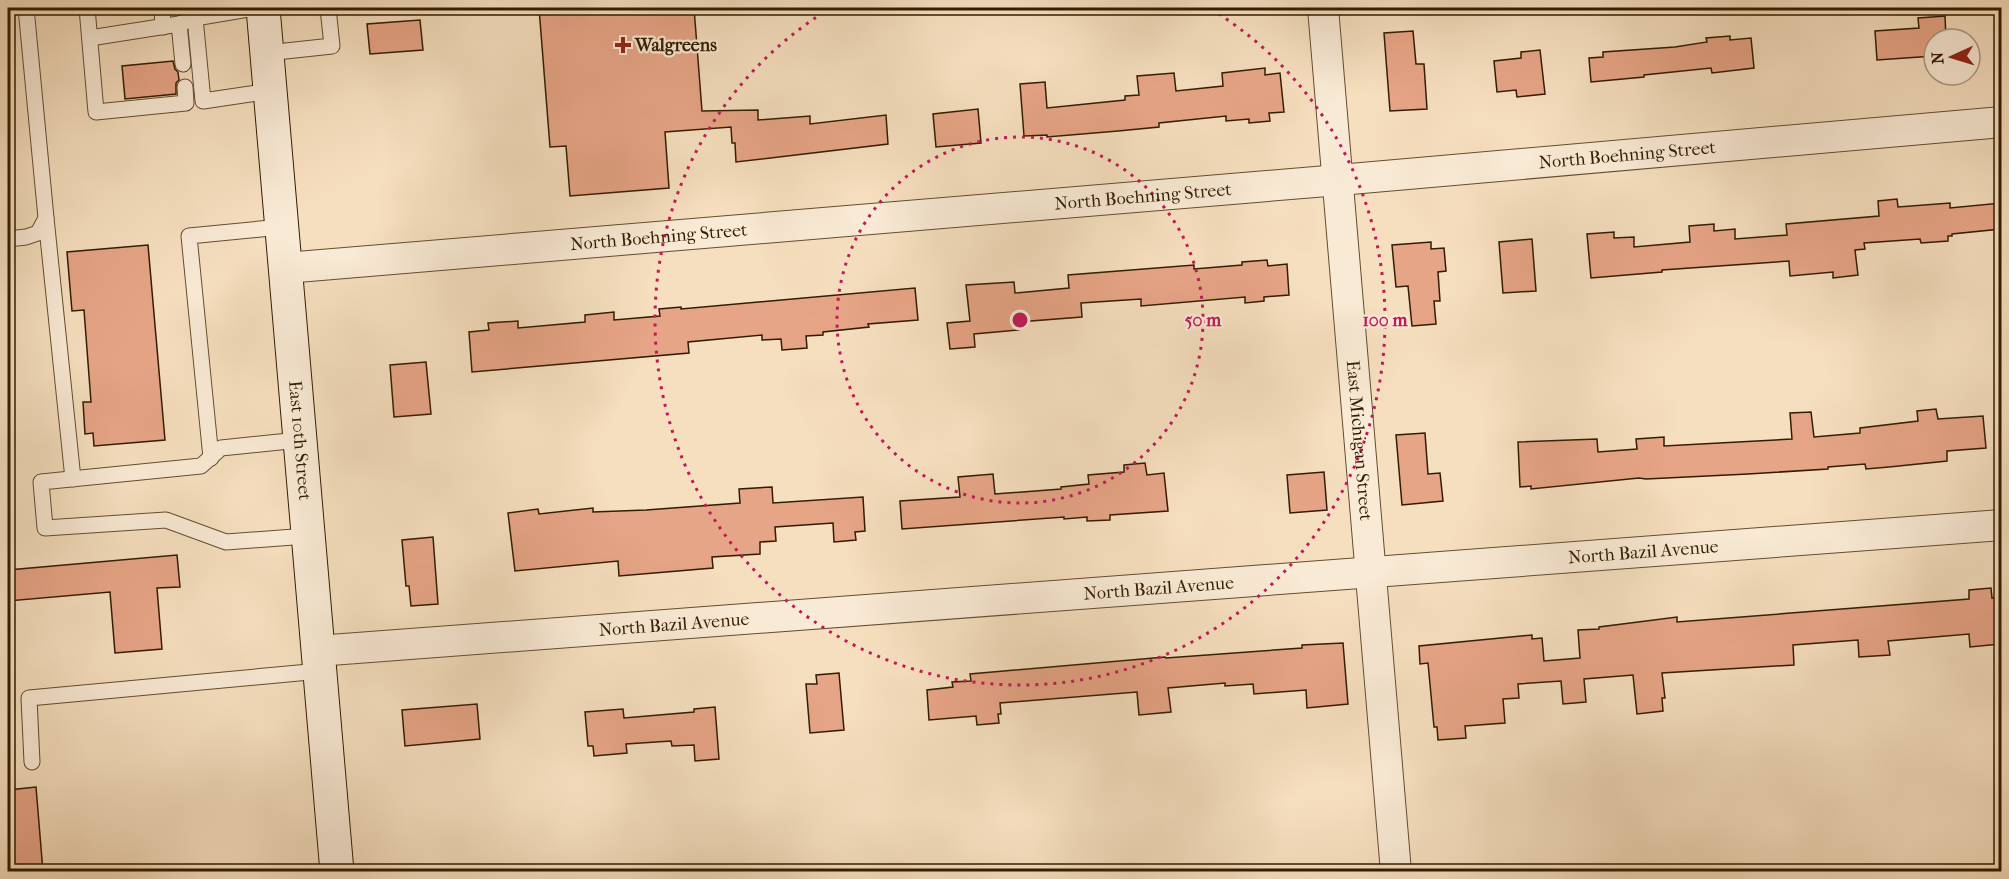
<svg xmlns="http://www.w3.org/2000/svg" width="2009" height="879" font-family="'IM FELL French Canon',serif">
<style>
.building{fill:#e7a587;stroke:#321c00;stroke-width:1.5}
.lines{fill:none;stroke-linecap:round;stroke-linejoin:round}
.lane-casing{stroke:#634d30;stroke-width:17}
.street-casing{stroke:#634d30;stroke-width:32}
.secondary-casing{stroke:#321c00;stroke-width:35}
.lane{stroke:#f9ead5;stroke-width:15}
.street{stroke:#f9ead5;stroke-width:30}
.secondary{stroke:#f9ead5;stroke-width:33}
.ring{fill:none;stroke:#c2185b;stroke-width:3;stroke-dasharray:3 6}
.poi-dot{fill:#8f2418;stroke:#f9ead5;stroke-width:2}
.labels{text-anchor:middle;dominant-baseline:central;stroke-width:4.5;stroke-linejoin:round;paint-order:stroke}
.poi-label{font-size:18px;font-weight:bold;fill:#321c00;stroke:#f9ead5;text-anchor:start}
.street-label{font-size:18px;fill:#321c00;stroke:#f9ead5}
.centre{fill:#c2185b;stroke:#f9ead5;stroke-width:3}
.ring-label{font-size:18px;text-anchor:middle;font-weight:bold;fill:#c2185b;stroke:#f9ead5;stroke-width:4.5;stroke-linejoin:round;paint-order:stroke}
</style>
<rect width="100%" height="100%" fill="#f6dfbf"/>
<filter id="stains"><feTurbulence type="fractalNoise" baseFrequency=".00333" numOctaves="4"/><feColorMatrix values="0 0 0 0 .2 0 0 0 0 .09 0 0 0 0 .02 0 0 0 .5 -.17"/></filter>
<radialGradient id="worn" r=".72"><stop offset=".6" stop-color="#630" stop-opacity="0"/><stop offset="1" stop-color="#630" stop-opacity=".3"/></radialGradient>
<g class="building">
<path d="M539,8H694L702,111L758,110V120L810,116V124L886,115L888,144L736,162L735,143H732L731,127L665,132L669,188L570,196L566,146L550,147Z"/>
<path d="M1945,16L1946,39H1934V56L1877,60L1875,31L1919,28L1918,18Z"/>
<path d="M420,20L423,50L370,54L367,24Z"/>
<path d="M1413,31L1416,64H1424L1427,109L1390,111L1384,33Z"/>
<path d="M1730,36V40L1751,38L1754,68L1712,73L1711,68L1644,75V77L1591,82L1589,58L1603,57V52L1675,47L1707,42L1706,38Z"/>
<path d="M1540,50L1545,94L1517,97L1516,90L1497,92L1494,61L1521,58V52Z"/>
<path d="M173,61L175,69L178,72L179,80L176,83V94L125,99L122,66Z"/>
<path d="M1265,68V75L1280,73L1284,112L1269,113L1270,121L1249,123V119L1226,121V116L1159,123V127L1118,131L1047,137V135L1024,136L1020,84L1045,82L1047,108L1125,100V96L1139,95L1137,76L1174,73L1176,91L1223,86L1222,73Z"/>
<path d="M978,109L981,143L936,147L933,114Z"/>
<path d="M1897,199L1898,207L1950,203V208L2001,203V229L1952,234V236H1948V241L1921,243L1920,239L1864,243L1865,249L1855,250L1858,275L1833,278V272L1790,276L1789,261L1662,270V272L1591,278L1587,234L1614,232V238L1634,237V247L1690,242L1689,226L1714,224V231L1735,229V239L1787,235L1786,224L1879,216L1878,201Z"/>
<path d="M1532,239L1536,291L1503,293L1499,242Z"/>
<path d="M1431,242V249L1444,248L1446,271L1438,272L1440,301H1434L1436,324L1412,326L1408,286L1396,287L1392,245Z"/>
<path d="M148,245L165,440L94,446L93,433L85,434L83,402H91L84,310L72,311L67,252Z"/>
<path d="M1267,260L1268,266L1287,264L1289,295L1264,297V301L1245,303V297L1141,306V299L1081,303L1082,317L1018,322L1019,330L974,334L975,347L950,349L947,323L970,321L966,285L1014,282L1015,293L1069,288L1068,275L1194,265V269L1242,265V262Z"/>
<path d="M915,288L918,320L868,324L869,327L823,332V335L806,336L807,348L782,350L781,339L762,340V335L688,342L689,353L472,372L469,332L489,330L488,323L518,321V328L585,322V315L614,312V320L660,316L659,309L681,307V309Z"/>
<path d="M426,362L431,414L394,417L390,365Z"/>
<path d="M1936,409L1938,419L1983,416L1986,448L1947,451V461L1889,467L1866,469L1865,464L1828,467V469L1748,474L1646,479L1639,478L1531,489V486L1520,487L1518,442L1597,439L1598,452L1637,449L1636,439L1664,437V446L1792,439L1790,413L1811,412L1814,437L1860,433V428L1918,421L1917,411Z"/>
<path d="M1425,433L1428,474L1440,473L1443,501L1402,505L1396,435Z"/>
<path d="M1145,463L1147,475L1164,473L1168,511L1110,515V520L1087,521V517L1064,519V517L902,529L900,501L960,497L958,477L993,474L995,494L1061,489V487L1089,484L1088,475L1124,472V465Z"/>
<path d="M1324,472L1327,510L1290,513L1287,475Z"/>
<path d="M772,487L773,503L863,497L865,531L855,532L856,540L834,542L833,523L775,527L776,541L760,542V554L712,557L713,568L619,576L618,561L515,571L508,513L538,509L539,514L593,508V512L646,510L740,503L739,489Z"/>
<path d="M433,537L438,604L411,606L409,586H406L402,540Z"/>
<path d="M177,555L180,587L157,588L162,649L115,653L110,592L8,601V570Z"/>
<path d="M1991,588L1992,598L1997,597L2000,644L1970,647L1969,634L1888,641L1890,655L1859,657L1858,640L1793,645L1794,665L1662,673L1665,698H1662L1663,711L1637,714L1633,675L1584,679L1586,702L1563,704L1561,681L1518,684L1519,698L1503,699L1505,723L1465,726L1466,738L1438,740L1437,727H1434L1428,663L1420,664L1419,646L1532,635V639L1542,638L1544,661L1580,658L1578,630L1599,629V627L1677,617V622L1969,599V590Z"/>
<path d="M1343,643L1348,704L1307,708L1306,690L1254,694L1253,684L1225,686V683L1168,688L1171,712L1139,715L1137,692L1000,703L1001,714H998L999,723L977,725L976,716L929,720L927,690L953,687L952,682L971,681L970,674L1165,657L1166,658L1302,648V645Z"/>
<path d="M839,673L844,730L810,733L806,684H817L816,675Z"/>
<path d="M477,704L480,739L405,746L402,710Z"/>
<path d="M715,707L719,759L695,761L694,745L672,746L671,741L626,744L627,753L594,756L593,746H588L585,712L623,709L624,718L694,712V709Z"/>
<path d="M36,787L43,872H8V790Z"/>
</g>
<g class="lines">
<defs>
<g id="lane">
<path d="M87,8L96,112L186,103L185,87"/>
<path d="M162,8L163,27"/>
<path d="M195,18L203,101L270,91"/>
<path d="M179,24L183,64"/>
<path d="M90,38L179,24L195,18L254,8"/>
<path d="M267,53L332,46L328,8"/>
<path d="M46,218L73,479"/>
<path d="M8,239L26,237L38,233L46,218L26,8"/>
<path d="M299,440L221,448L201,466L41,482L45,528L166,520L226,542L307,536"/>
<path d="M211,458L189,236L281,227"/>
<path d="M32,762L29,698L320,671"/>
</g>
<g id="street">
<path id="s1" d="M1323,8L1396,872"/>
<path id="s2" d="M285,268L1339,180L2002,122"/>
<path id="s3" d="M317,651L2002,525"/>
</g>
<g id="secondary">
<path id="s4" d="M263,8L337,872"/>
</g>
</defs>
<use href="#lane" class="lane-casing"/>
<use href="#street" class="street-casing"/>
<use href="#secondary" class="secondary-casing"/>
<use href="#lane" class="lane"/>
<use href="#street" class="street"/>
<use href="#secondary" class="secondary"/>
</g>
<g class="ring">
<circle cx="1020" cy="320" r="183"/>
<path d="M1211 9A365 365 0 1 1 829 9"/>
</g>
<path class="poi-dot" d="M620 36h6v6h6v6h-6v6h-6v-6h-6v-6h6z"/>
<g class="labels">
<g class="poi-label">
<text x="635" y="45">Walgreens</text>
</g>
<g class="street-label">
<text stroke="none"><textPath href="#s2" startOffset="1347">North Boehning Street</textPath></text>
<text stroke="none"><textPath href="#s2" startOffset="861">North Boehning Street</textPath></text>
<text stroke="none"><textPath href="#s2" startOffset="375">North Boehning Street</textPath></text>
<text stroke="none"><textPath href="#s1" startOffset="434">East Michigan Street</textPath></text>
<text stroke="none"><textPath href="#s4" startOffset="434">East 10th Street</textPath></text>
<text stroke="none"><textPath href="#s3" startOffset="1330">North Bazil Avenue</textPath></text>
<text stroke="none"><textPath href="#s3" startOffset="844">North Bazil Avenue</textPath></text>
<text stroke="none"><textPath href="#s3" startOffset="358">North Bazil Avenue</textPath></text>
</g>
</g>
<circle cx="1020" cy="320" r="9" class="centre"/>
<g class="ring-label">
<text x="1203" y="326">50 m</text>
<text x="1385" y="326">100 m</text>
</g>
<rect width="2009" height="879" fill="none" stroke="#f6dfbf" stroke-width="30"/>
<rect x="9" y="9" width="1991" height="861" fill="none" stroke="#321c00" stroke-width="3"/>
<rect x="15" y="15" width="1979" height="849" fill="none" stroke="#321c00" stroke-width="1.5"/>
<g transform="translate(1952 57) rotate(266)"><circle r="28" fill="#f9ead5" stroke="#a99880" stroke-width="1.5"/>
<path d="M0-4.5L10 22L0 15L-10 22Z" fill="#8f2418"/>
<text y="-9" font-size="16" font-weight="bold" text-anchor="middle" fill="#321c00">N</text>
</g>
<rect width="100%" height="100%" filter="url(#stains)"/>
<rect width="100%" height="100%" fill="url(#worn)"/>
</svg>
